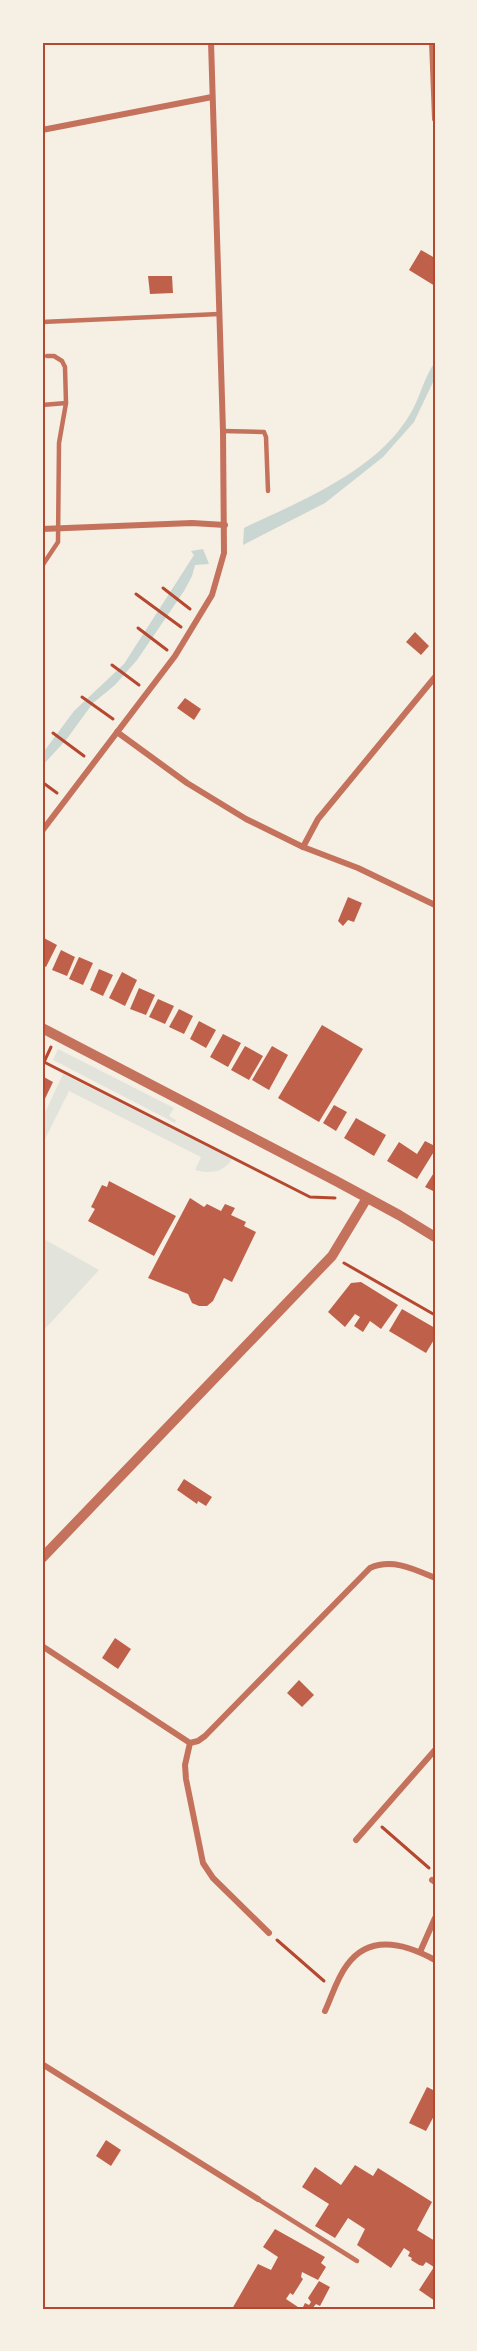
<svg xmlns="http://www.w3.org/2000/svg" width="477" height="2351" font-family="Barlow,sans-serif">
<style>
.green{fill:#e2e4dc}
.water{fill:#c9d6d2}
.building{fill:#bf614a}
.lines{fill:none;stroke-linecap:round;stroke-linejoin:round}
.path{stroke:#b5482f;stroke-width:3}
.service{stroke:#c5725c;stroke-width:4.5}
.minor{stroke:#c5725c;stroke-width:6}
.tertiary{stroke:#c5725c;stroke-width:10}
.neatline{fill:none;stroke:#b5482f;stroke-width:2}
</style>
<rect width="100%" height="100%" fill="#f6efe4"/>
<g class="green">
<path d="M58,1049L174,1108L169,1116L176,1120L175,1123L53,1060Z"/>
<path d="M63,1074L232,1159C224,1173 209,1174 195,1170L201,1157L69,1091L42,1145V1119Z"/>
<path d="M42,1238L99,1270L42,1332Z"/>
</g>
<g class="water">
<path d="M435,362V378L414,422L383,457L325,503L243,545L244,528C300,501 375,472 409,416C420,399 423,379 435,362Z"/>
<path d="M203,549L209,564L195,565L192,576L184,591L137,660L115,685L93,703L66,740L42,766V754L74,711L124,664L194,555L191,551Z"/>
</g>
<g class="building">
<path d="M421,250L435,258V286L409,270Z"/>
<path d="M148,276H172L173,293L150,294Z"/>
<path d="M415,632L429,646L421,655L406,642Z"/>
<path d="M185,698L201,709L194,720L177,708Z"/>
<path d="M348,897L362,903L354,922L348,920L343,926L338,921Z"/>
<path d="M42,937L57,945L46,967L42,965Z"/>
<path d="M61,950L75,957L67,976L52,970Z"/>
<path d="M79,957L93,963L83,985L69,979Z"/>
<path d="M99,969L113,975L103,996L90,990Z"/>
<path d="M122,972L137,980L125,1006L109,998Z"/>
<path d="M139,988L155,995L146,1015L130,1009Z"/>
<path d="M158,999L174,1006L165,1024L149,1017Z"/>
<path d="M179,1009L193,1016L184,1034L169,1027Z"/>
<path d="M199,1021L216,1030L206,1048L190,1039Z"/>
<path d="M322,1025L363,1049L319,1122L278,1098Z"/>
<path d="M223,1034L241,1043L228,1067L210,1057Z"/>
<path d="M245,1046L263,1056L249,1080L231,1070Z"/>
<path d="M272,1046L288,1055L269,1090L252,1080Z"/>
<path d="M42,1076L53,1082L42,1105Z"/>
<path d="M334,1105L347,1112L336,1131L323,1123Z"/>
<path d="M356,1118L386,1135L374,1156L344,1138Z"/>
<path d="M425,1141L435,1146V1150L417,1179L387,1161L399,1142L417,1154Z"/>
<path d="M435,1171V1192L425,1187Z"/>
<path d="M109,1181L176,1216L154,1256L88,1221L95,1209L91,1207L102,1185L107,1187Z"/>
<path d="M190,1198L204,1207L207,1204L221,1211L225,1204L235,1208L231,1215L246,1222L244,1226L256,1232L232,1282L224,1278L213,1301L207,1306H199L192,1303L188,1294L148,1278Z"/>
<path d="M361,1282L398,1305L381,1329L370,1321L363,1332L354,1326L360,1317L355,1314L345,1327L328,1312L351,1283Z"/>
<path d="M402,1309L435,1328V1338L426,1353L389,1331Z"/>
<path d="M184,1479L212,1497L206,1506L198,1501L197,1504L177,1490Z"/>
<path d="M115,1638L131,1649L118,1669L102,1658Z"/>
<path d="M299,1680L314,1695L302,1707L287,1693Z"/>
<path d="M427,2087L435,2091V2114L426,2131L409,2123Z"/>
<path d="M106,2140L121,2150L111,2166L96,2156Z"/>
<path d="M355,2165L373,2176L378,2168L432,2202L417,2230L435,2241V2301L419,2290L434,2267L426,2262L423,2266L419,2265L411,2260L412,2258L408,2256L410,2252L404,2248L391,2268L357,2245L365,2229L348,2218L335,2238L315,2226L329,2204L302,2187L315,2167L341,2185Z"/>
<path d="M275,2229L325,2257L321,2263L326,2267L318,2280L302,2272L301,2277L303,2279L293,2295L290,2293L286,2299L301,2309H232L258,2264L271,2270L278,2257L263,2247Z"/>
<path d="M319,2281L330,2287L320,2306L316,2304L312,2309H302L305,2303L309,2305L311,2302L308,2298Z"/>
</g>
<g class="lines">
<g class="path">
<path d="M163,588L190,609"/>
<path d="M136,594L181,627"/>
<path d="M138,628L167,650"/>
<path d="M112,665L139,685"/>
<path d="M82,697L113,719"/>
<path d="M53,733L84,756"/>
<path d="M42,782L57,793"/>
<path d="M42,1061L310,1197L335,1198"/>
<path d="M44,1062L51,1047"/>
<path d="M344,1263L435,1315"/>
<path d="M382,1827L429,1868"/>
<path d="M277,1940L324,1981"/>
</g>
<g class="service">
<path d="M42,322L219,314"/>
<path d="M42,405L66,403"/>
<path d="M223,431L264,432L266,437L268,491"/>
<path d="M42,566L58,542L59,443L66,403L65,367L62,361L54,356H47"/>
<path d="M258,2199L357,2261"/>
</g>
<g class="minor">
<path d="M432,42L435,119"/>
<path d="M42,130L212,97"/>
<path d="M42,529L192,523L225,525"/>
<path d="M117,732L187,783L246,819L303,847L358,868L435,905"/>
<path d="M42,831L175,656L212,595L224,553L223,431L211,42"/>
<path d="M303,847L318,819L435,677"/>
<path d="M42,1646L190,1743"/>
<path d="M356,1840L435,1750"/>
<path d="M432,1880L435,1882"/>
<path d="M269,1933L213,1878L203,1863L186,1779L185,1765L190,1743L198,1741L205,1736L370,1568C392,1558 414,1569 435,1578"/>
<path d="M420,1952L435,1918"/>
<path d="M325,2011C332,1996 337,1978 347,1965C370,1933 406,1944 435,1960"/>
<path d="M42,2064L258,2199"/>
</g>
<g class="tertiary">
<path d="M42,1028L336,1181L399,1215L435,1237"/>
<path d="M42,1558L332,1256L367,1198"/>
</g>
</g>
<rect width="477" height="2351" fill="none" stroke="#f6efe4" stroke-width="87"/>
<rect x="44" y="44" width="390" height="2264" class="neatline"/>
</svg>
